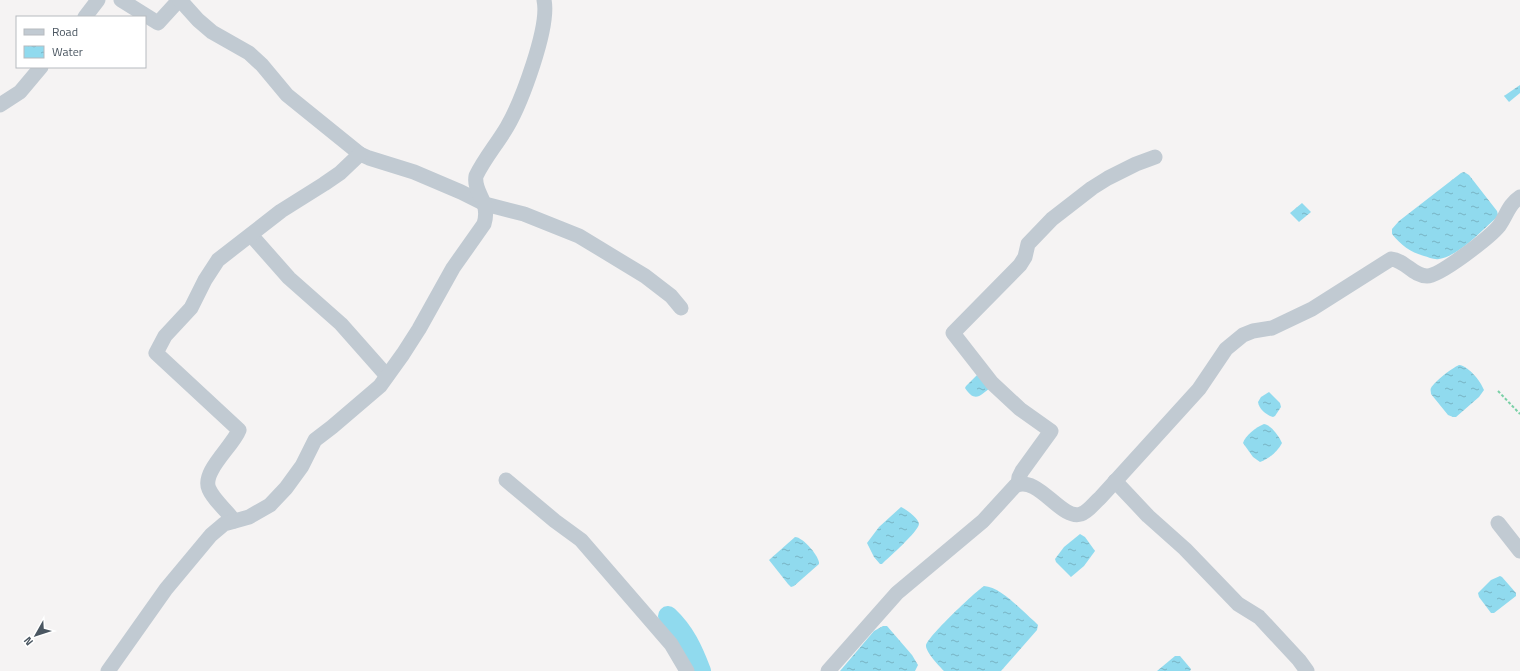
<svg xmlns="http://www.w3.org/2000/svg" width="1520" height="671" font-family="'Titillium Web',sans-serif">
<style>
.water{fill:url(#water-ripples)}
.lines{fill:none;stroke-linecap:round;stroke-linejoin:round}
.river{stroke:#90daee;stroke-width:20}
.path{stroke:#7ad0a6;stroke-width:2;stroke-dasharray:3 2;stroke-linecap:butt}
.minor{stroke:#c1cad2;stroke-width:15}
</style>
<defs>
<pattern id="water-ripples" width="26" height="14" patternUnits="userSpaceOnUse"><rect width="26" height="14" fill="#90daee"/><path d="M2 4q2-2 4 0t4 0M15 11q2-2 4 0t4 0" fill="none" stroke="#78b4c4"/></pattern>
</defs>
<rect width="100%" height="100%" fill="#f5f3f3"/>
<g class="water">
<path d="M1520,85V93L1509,102L1504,96Z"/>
<path d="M1464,172L1469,175L1497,211L1498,215L1496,218C1481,231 1459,256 1439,259C1434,260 1428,257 1424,256C1410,252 1401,245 1392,234V229L1399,221L1461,173Z"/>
<path d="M1302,203L1311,212L1299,222L1290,213Z"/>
<path d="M1459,365C1469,366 1481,382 1484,390L1479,397L1456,417H1453L1448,415L1431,394C1431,392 1430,389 1431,388C1435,381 1452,368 1459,365Z"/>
<path d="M978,374L991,387C980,396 975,403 965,388L966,386Z"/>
<path d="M1269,392L1280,403L1281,407L1275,416L1273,417C1266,415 1259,409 1258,402L1261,397Z"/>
<path d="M1264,424C1271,425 1279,436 1282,443C1278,451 1269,459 1260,462L1253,457L1243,443C1245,436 1256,427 1264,424Z"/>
<path d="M901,507C906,509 919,519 919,524C918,532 889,557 882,564H880L874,557L867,543L879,527Z"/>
<path d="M1080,534L1085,537L1095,551L1084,566L1071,577L1056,562L1055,559L1064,547Z"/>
<path d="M795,537C803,537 820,557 819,564L794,586L791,587L788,584L769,560Z"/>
<path d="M1500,576L1502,577L1516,593V596L1494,613H1491L1479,597L1478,593L1491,580Z"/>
<path d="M984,586C1001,587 1021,610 1034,621L1038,625L1037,630L1001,671H944C939,666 926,652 926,646C926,638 975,592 984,586Z"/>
<path d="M883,626H887L912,655L918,665L915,671H840L874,631Z"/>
<path d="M1175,656H1180L1191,669L1190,671H1157Z"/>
</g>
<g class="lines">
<path class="river" d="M668,616C685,632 693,650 701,671"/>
<path class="path" d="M1498,391L1520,414"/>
<g class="minor">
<path d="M121,0L158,23L179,0"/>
<path d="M180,0L198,20L212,32L249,53L262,65L287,95L360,154L369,158L414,172L461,192L485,204L524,214L579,236L645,276L671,296L681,308"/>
<path d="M85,17L98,0"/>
<path d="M0,105L20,92L41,67"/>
<path d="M251,235L289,278L341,324L387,376"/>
<path d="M506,480L555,521L581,540L671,644L687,671"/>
<path d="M1115,481L1148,516L1185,549L1238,604L1259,617L1299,660L1307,671"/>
<path d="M1018,484L1019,477L1022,471L1051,431L1020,409L992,383L953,333L1020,265L1025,257L1028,244L1052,219L1092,188L1108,178L1136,164L1155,157"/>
<path d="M234,521C227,510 214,501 209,489C201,472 233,446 239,430L156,353L165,336L191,308L205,280L218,260L281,211L324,184L340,173L360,154"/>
<path d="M1498,523L1520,551"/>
<path d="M108,671L166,589L211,535L224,524L249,517L270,505L286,488L302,466L315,440L332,427L380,386L403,354L419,329L453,268L484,224C491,201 473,193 476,176C484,159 497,144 507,127C521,103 550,27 544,0"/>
<path d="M828,671L897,593L983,521L1015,486C1038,474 1061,521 1081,514C1088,512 1094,503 1100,498L1199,389L1226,349L1243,335L1253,331L1272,328L1312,309L1391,259C1405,260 1413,276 1427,276C1440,276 1490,237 1499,226C1507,215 1508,205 1520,197"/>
</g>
</g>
<rect x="16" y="16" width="130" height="52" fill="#ffffff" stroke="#b7bbc0"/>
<rect x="24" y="29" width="20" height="6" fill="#c1cad2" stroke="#b7bbc0"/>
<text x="52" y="36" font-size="12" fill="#4a5661">Road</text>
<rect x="24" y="46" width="20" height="12" fill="url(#water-ripples)" stroke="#b7bbc0"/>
<text x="52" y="56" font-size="12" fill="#4a5661">Water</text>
<g transform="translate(36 635) rotate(231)" stroke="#ffffff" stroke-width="3" paint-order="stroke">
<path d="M0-3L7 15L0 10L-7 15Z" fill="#4a5661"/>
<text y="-6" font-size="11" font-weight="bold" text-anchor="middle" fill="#4a5661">N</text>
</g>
</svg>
